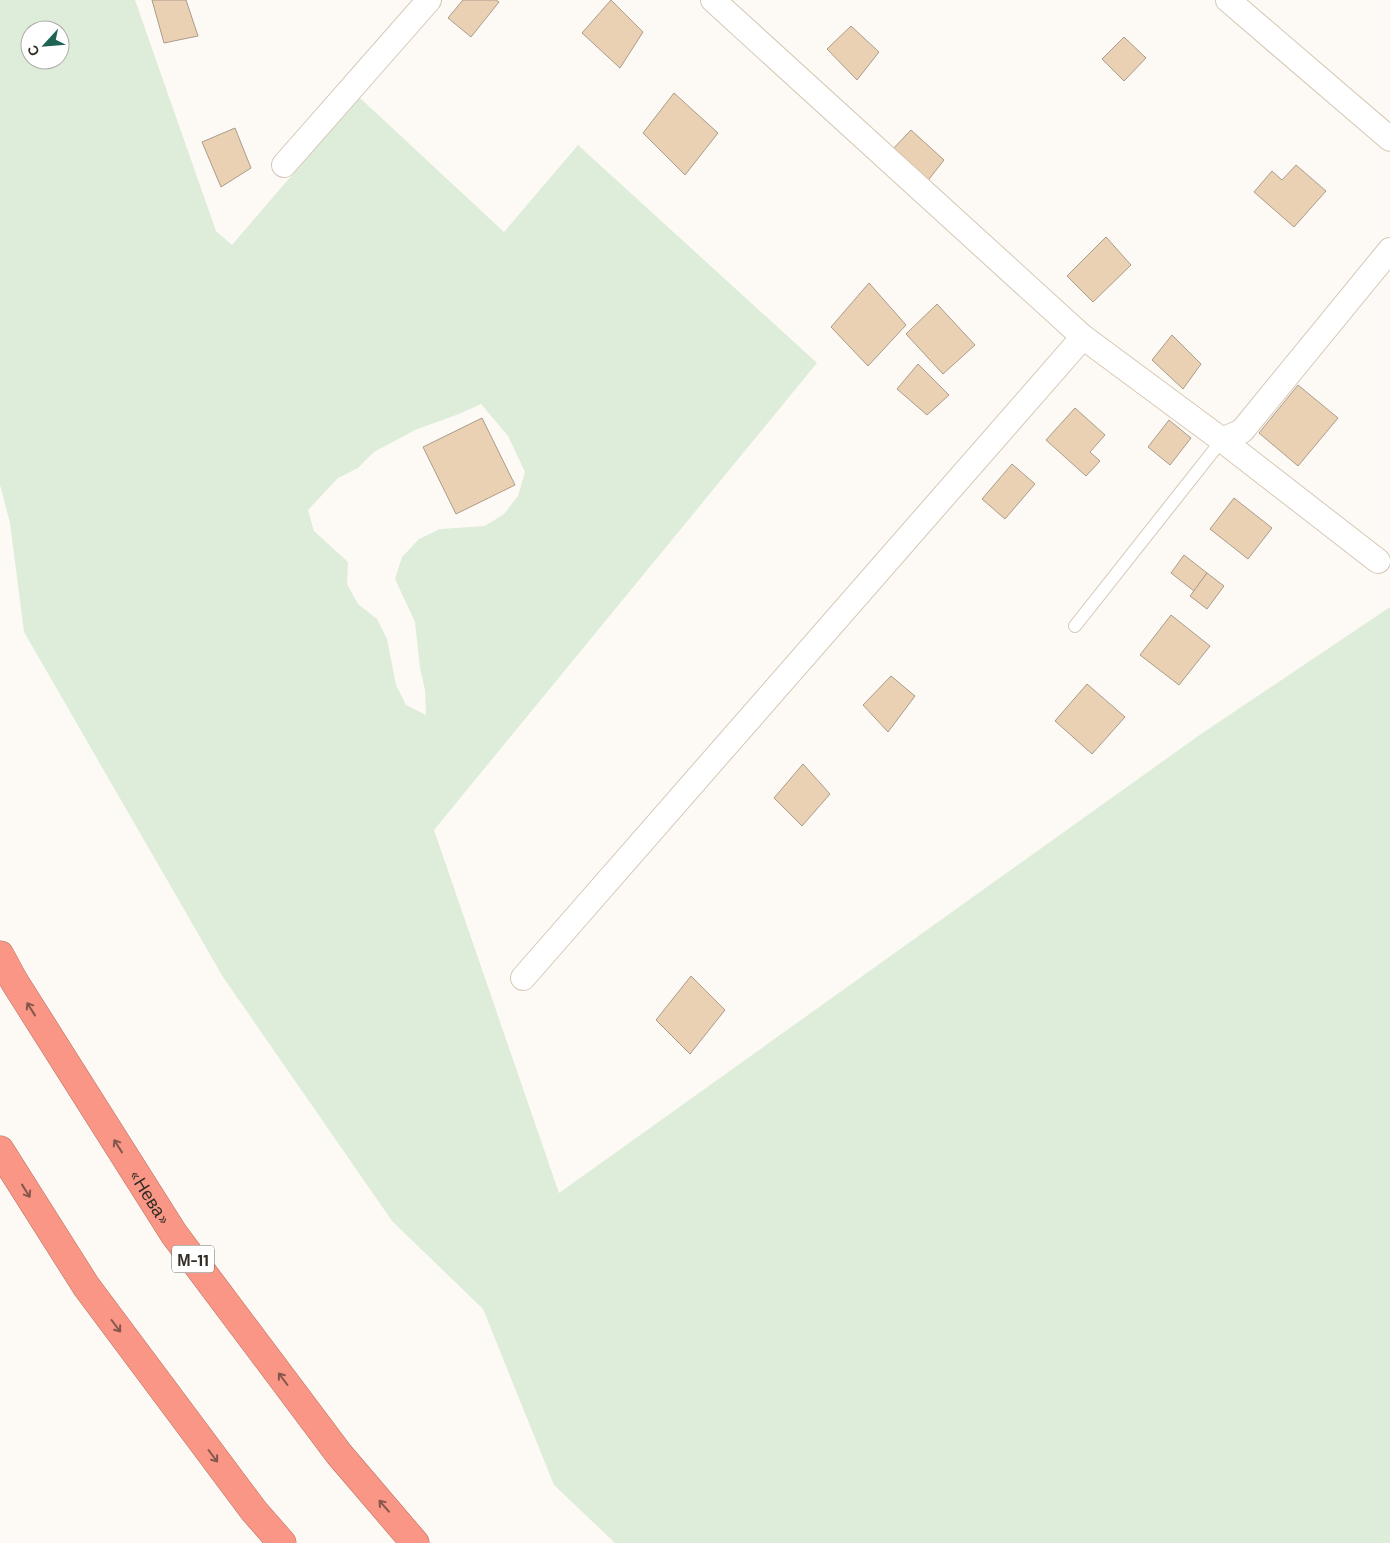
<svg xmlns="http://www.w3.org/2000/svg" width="1390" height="1543" font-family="Barlow,sans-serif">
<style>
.green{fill:#deedda;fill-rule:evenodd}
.building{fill:#ead1b3;stroke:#aa9c8b}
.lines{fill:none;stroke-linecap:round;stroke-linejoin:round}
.lane-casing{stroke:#d6c7b5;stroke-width:14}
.street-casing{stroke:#d6c7b5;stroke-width:26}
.highway-casing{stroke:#b47164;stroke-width:29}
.lane{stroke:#fff;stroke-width:12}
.street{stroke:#fff;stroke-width:24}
.highway{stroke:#fa9686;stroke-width:28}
.oneway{stroke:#83574c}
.labels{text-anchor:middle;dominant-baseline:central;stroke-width:4;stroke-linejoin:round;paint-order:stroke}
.shield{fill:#fff;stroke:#706c67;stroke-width:1}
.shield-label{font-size:16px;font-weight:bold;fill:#332d26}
.street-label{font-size:18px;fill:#332d26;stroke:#fff}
</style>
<rect width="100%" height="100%" fill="#fdfaf6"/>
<path class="green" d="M0,0H135L216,231L232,245L359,97L504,232L578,145L817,363L434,830L559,1193L1201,734L1390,607V1543H615L554,1485L483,1309L392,1221L223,977L24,632L10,523L0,485ZM30,30H60V60H30ZM481,404L508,436L525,472L518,496L504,514L485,526L440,529L419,539L402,557L395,579L415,622L420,668L425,690L426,715L406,705L396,685L387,639L377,619L358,604L347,584L348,562L314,531L308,510L338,478L358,468L374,452L415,430L459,414Z"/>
<g class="building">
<path d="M152,0H186L198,36L164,43Z"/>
<path d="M463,0H496L499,2L471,37L448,18Z"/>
<path d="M611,0L643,32L620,68L582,33Z"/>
<path d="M851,26L879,52L857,80L827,49Z"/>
<path d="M1124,37L1146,58L1124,81L1102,59Z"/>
<path d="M674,93L718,133L685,175L643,133Z"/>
<path d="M235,128L251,168L221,187L202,142Z"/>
<path d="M911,130L944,160L926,183L891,151Z"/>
<path d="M1296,165L1326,191L1294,227L1254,192L1272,171L1282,180Z"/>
<path d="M1106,237L1131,265L1093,302L1067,276Z"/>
<path d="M869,283L906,325L868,366L831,327Z"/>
<path d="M937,304L975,345L943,374L906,334Z"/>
<path d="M1172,335L1201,364L1183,389L1152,360Z"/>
<path d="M918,364L949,395L927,415L897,389Z"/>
<path d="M1298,385L1338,418L1298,466L1259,433Z"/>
<path d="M1075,408L1105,435L1090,452L1100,461L1086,476L1046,440Z"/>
<path d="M482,418L515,485L456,514L423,447Z"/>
<path d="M1169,420L1191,438L1170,465L1148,447Z"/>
<path d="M1012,464L1035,484L1005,519L982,499Z"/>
<path d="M1234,498L1272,528L1248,559L1210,529Z"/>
<path d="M1184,555L1207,573L1194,591L1171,573Z"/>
<path d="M1207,573L1224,586L1207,609L1190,596Z"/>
<path d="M1171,615L1210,646L1179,685L1140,655Z"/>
<path d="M891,676L915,696L888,732L863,705Z"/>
<path d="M1087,684L1125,717L1092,754L1055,721Z"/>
<path d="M803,764L830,794L802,826L774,798Z"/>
<path d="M691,976L725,1010L690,1054L656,1020Z"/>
</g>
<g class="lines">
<defs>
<path id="lane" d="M1075,626L1222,440"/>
<g id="street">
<path d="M713,0L1083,337L1222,440L1378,561"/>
<path d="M1228,0L1390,139"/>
<path d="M284,165L429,0"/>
<path d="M1222,440L1242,431L1390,250"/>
<path d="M523,978L1083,337"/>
</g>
<g id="highway">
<path id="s1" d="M0,955L14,981L174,1234L339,1454L415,1543"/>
<path d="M0,1150L86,1286L254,1511L282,1543"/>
</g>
</defs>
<use href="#lane" class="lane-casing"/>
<use href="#street" class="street-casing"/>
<use href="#highway" class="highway-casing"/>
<use href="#lane" class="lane"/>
<use href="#street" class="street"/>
<use href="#highway" class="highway"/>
</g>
<defs><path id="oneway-shaft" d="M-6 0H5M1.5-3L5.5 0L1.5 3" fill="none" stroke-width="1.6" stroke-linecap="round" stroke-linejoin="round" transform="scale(1.25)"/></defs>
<g class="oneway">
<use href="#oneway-shaft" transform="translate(31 1009) rotate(-122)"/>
<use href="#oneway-shaft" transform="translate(118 1146) rotate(-122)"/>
<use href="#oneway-shaft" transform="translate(26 1191) rotate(58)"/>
<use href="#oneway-shaft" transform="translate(116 1326) rotate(53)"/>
<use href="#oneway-shaft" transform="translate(283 1379) rotate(-127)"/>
<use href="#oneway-shaft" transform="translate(213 1456) rotate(53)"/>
<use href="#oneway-shaft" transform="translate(384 1506) rotate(-131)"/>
</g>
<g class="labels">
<rect class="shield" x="172" y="1245.5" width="42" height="27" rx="4"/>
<g class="shield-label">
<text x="193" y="1259">М-11</text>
</g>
<g class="street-label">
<text stroke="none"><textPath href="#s1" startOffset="285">«Нева»</textPath></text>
</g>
</g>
<g transform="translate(45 45) rotate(244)"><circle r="24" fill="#ffffff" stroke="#adaba8"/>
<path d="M0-4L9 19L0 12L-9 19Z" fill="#1f6353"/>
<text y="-8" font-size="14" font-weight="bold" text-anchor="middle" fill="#332d26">С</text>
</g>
</svg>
